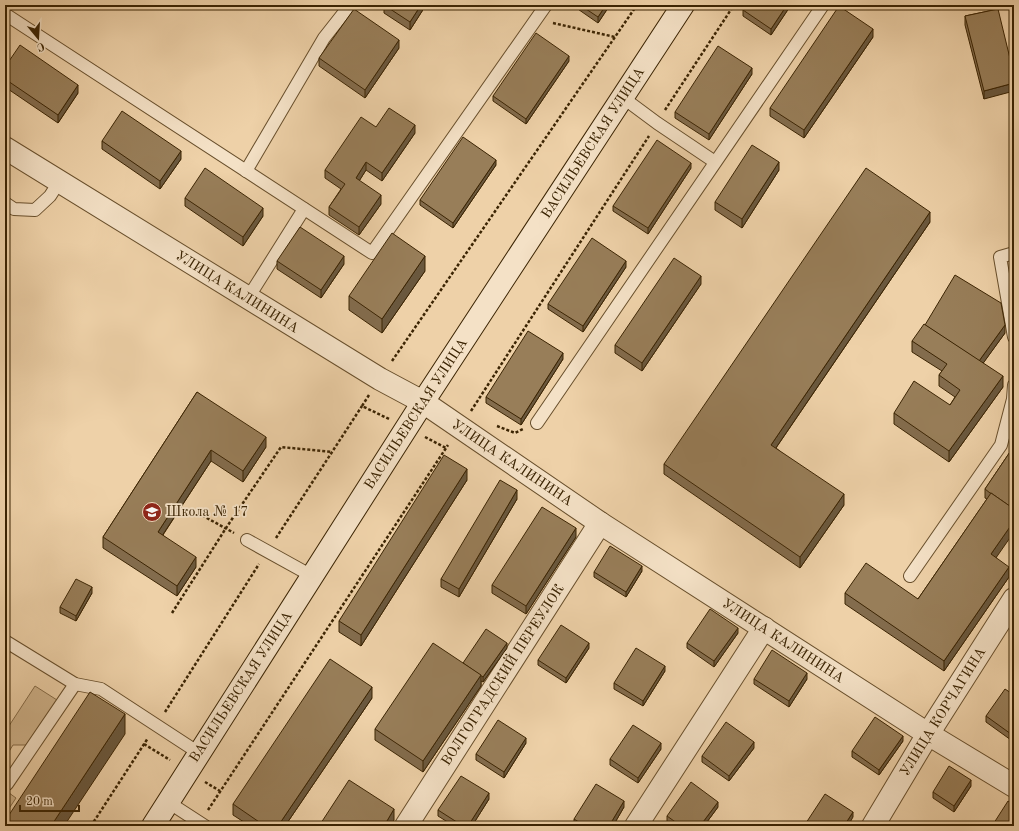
<svg xmlns="http://www.w3.org/2000/svg" width="1019" height="831" font-family="'Old Standard TT',serif">
<style>
.green{fill:#d0b48c;stroke:#866c48}
.lines{fill:none;stroke-linecap:round;stroke-linejoin:round}
.lane-casing{stroke:#684f2c;stroke-width:14}
.street-casing{stroke:#684f2c;stroke-width:24}
.secondary-casing{stroke:#3b2403;stroke-width:24}
.path{stroke:#3b2403;stroke-width:2.5;stroke-dasharray:3 2;stroke-linecap:butt}
.lane{stroke:#f4e1c6;stroke-width:12}
.street{stroke:#f4e1c6;stroke-width:22}
.secondary{stroke:#f4e1c6;stroke-width:22}
.wall{fill:#836c4d;stroke:#3b2403}
.shaded-wall{fill:#6a583e;stroke:#3b2403}
.building{fill:#987e59;stroke:#3b2403}
.labels{text-anchor:middle;dominant-baseline:central;stroke-width:3.5;stroke-linejoin:round;paint-order:stroke}
.street-label{font-size:14px;fill:#3b2403;stroke:#f4e1c6}
.poi-label{font-size:14px;fill:#3b2403;stroke:#f4e1c6;text-anchor:start}
</style>
<rect width="100%" height="100%" fill="#eed1a8"/>
<filter id="stains"><feTurbulence type="fractalNoise" baseFrequency=".005" numOctaves="4"/><feColorMatrix values="0 0 0 0 .2 0 0 0 0 .09 0 0 0 0 .02 0 0 0 .5 -.17"/></filter>
<radialGradient id="worn" r=".72"><stop offset=".6" stop-color="#630" stop-opacity="0"/><stop offset="1" stop-color="#630" stop-opacity=".3"/></radialGradient>
<g class="green">
<path d="M35,686L57,700L26,745H13L5,758V732Z"/>
<path d="M5,790L16,798L8,810L5,808Z"/>
</g>
<g class="lines">
<defs>
<g id="lane">
<path d="M5,14L372,253L546,5"/>
<path d="M622,97L657,123L715,162"/>
<path d="M246,171L324,38L350,5"/>
<path d="M5,203L14,209L35,210L50,196L59,182"/>
<path d="M1014,253L1000,257L1014,337"/>
<path d="M248,298L304,209"/>
<path d="M537,423L823,5"/>
<path d="M247,540L312,576"/>
<path d="M910,576L1001,445L1013,399L1014,385"/>
<path d="M5,641L75,684L101,689L199,753"/>
<path d="M7,784L75,684"/>
<path d="M168,802L205,826"/>
</g>
<g id="street">
<path d="M5,148L380,379L423,402L600,523L928,734L1014,786"/>
<path d="M406,826L600,523"/>
<path d="M636,826L764,628"/>
<path d="M873,826L928,734L1014,599"/>
</g>
<path id="secondary" d="M153,826L423,402L683,5"/>
</defs>
<use href="#lane" class="lane-casing"/>
<use href="#street" class="street-casing"/>
<use href="#secondary" class="secondary-casing"/>
<g class="path">
<path d="M553,23L615,37"/>
<path d="M665,110L734,5"/>
<path d="M392,361L637,5"/>
<path d="M369,395L362,406L389,419"/>
<path d="M471,411L649,136"/>
<path d="M497,426L515,433L523,429"/>
<path d="M425,437L446,448"/>
<path d="M198,513L234,533"/>
<path d="M276,538L362,406"/>
<path d="M172,613L226,528L281,447L332,452"/>
<path d="M165,712L259,564"/>
<path d="M144,744L170,760"/>
<path d="M205,782L220,791"/>
<path d="M208,810L448,445"/>
<path d="M91,826L148,738"/>
</g>
<use href="#lane" class="lane"/>
<use href="#street" class="street"/>
<use href="#secondary" class="secondary"/>
</g>
<g class="wall">
<path d="M384,5H426L410,30L384,13Z"/>
<path d="M572,5H610L598,23Z"/>
<path d="M747,5H791L771,35L743,16V10Z"/>
<path d="M998,9L984,99L965,25V16Z"/>
<path d="M873,37L804,138L770,116V108Z"/>
<path d="M399,48L365,98L319,66V58Z"/>
<path d="M569,61L526,124L493,101V96Z"/>
<path d="M5,67L78,93L58,123L5,87Z"/>
<path d="M752,74L709,140L675,118V112Z"/>
<path d="M376,127L415,133L382,181L366,170L359,181L381,204L359,235L329,215V207L341,189L325,178V170Z"/>
<path d="M102,141L181,159L160,189L102,149Z"/>
<path d="M496,165L453,228L420,205V200Z"/>
<path d="M691,168L648,234L613,211V206Z"/>
<path d="M779,170L742,228L715,210V202Z"/>
<path d="M185,198L263,216L243,246L185,206Z"/>
<path d="M930,222L776,448L844,505L800,568L664,474V464Z"/>
<path d="M277,261L344,264L321,298L277,269Z"/>
<path d="M626,267L583,332L548,309V304Z"/>
<path d="M425,271L382,333L349,310V296Z"/>
<path d="M701,284L642,371L615,353V345Z"/>
<path d="M1005,333L983,363L1003,387L949,462L894,424V413L950,405L955,397L939,386V375L942,371L912,352V341Z"/>
<path d="M563,359L521,425L486,403V397Z"/>
<path d="M197,392L266,447L243,482L211,461L163,535L196,567L177,596L103,548V537Z"/>
<path d="M1014,446L996,558L1009,577L944,671L845,604V593L918,599L987,499L985,498V489Z"/>
<path d="M467,480L361,646L339,632V621Z"/>
<path d="M517,499L459,597L441,587V579Z"/>
<path d="M576,537L526,614L492,593V585Z"/>
<path d="M642,571L626,597L594,577V572Z"/>
<path d="M92,593L76,621L60,613V607Z"/>
<path d="M738,633L714,667L687,648V643Z"/>
<path d="M507,648L483,682L481,681V686L423,772L375,740V729L463,663Z"/>
<path d="M589,648L566,683L538,665V660Z"/>
<path d="M665,671L643,706L614,689V683Z"/>
<path d="M754,679H807L789,707L754,684Z"/>
<path d="M1014,695L1011,740L986,722V716Z"/>
<path d="M372,698L285,826H250L233,815V804Z"/>
<path d="M903,741L879,775L852,757V751Z"/>
<path d="M526,743L504,778L476,760V754Z"/>
<path d="M754,748L729,781L702,762V756Z"/>
<path d="M661,749L638,783L610,765V759Z"/>
<path d="M971,786L954,812L933,798V792Z"/>
<path d="M489,799L472,826H454L438,816V810Z"/>
<path d="M624,807L613,826H576L574,825V819Z"/>
<path d="M718,807L704,826H673L667,821V816Z"/>
</g>
<g class="shaded-wall">
<path d="M421,5H426L410,30V22Z"/>
<path d="M606,5H610L598,23V17Z"/>
<path d="M787,5H791L771,35V29Z"/>
<path d="M873,29V37L804,138V130Z"/>
<path d="M399,40V48L365,98V90Z"/>
<path d="M569,56V61L526,124V119Z"/>
<path d="M752,68V74L709,140V134Z"/>
<path d="M1014,83V91L984,99V91Z"/>
<path d="M78,85V93L58,123V115Z"/>
<path d="M415,125V133L382,181V173Z"/>
<path d="M181,151V159L160,189V181Z"/>
<path d="M496,160V165L453,228V223Z"/>
<path d="M366,162V170L356,186V178Z"/>
<path d="M779,162V170L742,228V219Z"/>
<path d="M691,163V168L648,234V228Z"/>
<path d="M381,195V204L359,235V227Z"/>
<path d="M263,208V216L243,246V237Z"/>
<path d="M930,212V222L771,455V445Z"/>
<path d="M344,256V264L321,298V290Z"/>
<path d="M425,256V271L382,333V319Z"/>
<path d="M626,261V267L583,332V326Z"/>
<path d="M701,276V284L642,371V363Z"/>
<path d="M1005,325V333L979,369V361Z"/>
<path d="M563,353V359L521,425V419Z"/>
<path d="M1003,376V387L949,462V451Z"/>
<path d="M266,437V447L243,482V471Z"/>
<path d="M211,450V461L158,542V532Z"/>
<path d="M467,469V480L361,646V635Z"/>
<path d="M517,490V499L459,597V589Z"/>
<path d="M844,494V505L800,568V557Z"/>
<path d="M1014,521V532L991,565V554Z"/>
<path d="M576,528V537L526,614V606Z"/>
<path d="M196,557V567L177,596V586Z"/>
<path d="M642,566V571L626,597V592Z"/>
<path d="M1009,567V577L944,671V661Z"/>
<path d="M92,587V593L76,621V616Z"/>
<path d="M738,628V633L714,667V661Z"/>
<path d="M507,643V648L483,682V677Z"/>
<path d="M589,643V648L566,683V678Z"/>
<path d="M665,666V671L643,706V701Z"/>
<path d="M807,673V679L789,707V701Z"/>
<path d="M481,675V686L423,772V761Z"/>
<path d="M372,687V698L285,826H278Z"/>
<path d="M125,714V734L64,826H51Z"/>
<path d="M1014,730V735L1011,740V734Z"/>
<path d="M903,736V741L879,775V770Z"/>
<path d="M526,738V743L504,778V772Z"/>
<path d="M754,742V748L729,781V776Z"/>
<path d="M661,743V749L638,783V778Z"/>
<path d="M971,780V786L954,812V806Z"/>
<path d="M489,793V799L472,826H468Z"/>
<path d="M624,801V807L613,826H609Z"/>
<path d="M718,802V807L704,826H700Z"/>
<path d="M394,809V820L390,826H384Z"/>
<path d="M853,812V817L848,826H844Z"/>
</g>
<g class="building">
<path d="M384,5H421L410,22Z"/>
<path d="M580,5H606L598,17Z"/>
<path d="M747,5H787L771,29L743,10Z"/>
<path d="M839,6L873,29L804,130L770,108Z"/>
<path d="M354,9L399,40L365,90L319,58Z"/>
<path d="M998,9L1014,75V83L984,91L965,16Z"/>
<path d="M536,33L569,56L526,119L493,96Z"/>
<path d="M20,45L78,85L58,115L5,79V67Z"/>
<path d="M718,46L752,68L709,134L675,112Z"/>
<path d="M389,108L415,125L382,173L366,162L356,178L381,195L359,227L329,207L345,184L325,170L361,117L376,127Z"/>
<path d="M122,111L181,151L160,181L102,141Z"/>
<path d="M463,137L496,160L453,223L420,200Z"/>
<path d="M657,140L691,163L648,228L613,206Z"/>
<path d="M752,145L779,162L742,219L715,202Z"/>
<path d="M205,168L263,208L243,237L185,198Z"/>
<path d="M866,168L930,212L771,445L844,494L800,557L664,464Z"/>
<path d="M300,227L344,256L321,290L277,261Z"/>
<path d="M392,233L425,256L382,319L349,296Z"/>
<path d="M592,238L626,261L583,326L548,304Z"/>
<path d="M674,258L701,276L642,363L615,345Z"/>
<path d="M955,275L1001,303L1005,325L979,361L925,325Z"/>
<path d="M924,324L1003,376L949,451L894,413L914,381L950,405L960,390L939,375L947,364L912,341Z"/>
<path d="M528,331L563,353L521,419L486,397Z"/>
<path d="M197,392L266,437L243,471L211,450L158,532L196,557L177,586L103,537Z"/>
<path d="M1014,446V509L991,493H990L985,489Z"/>
<path d="M444,455L467,469L361,635L339,621Z"/>
<path d="M500,480L517,490L459,589L441,579Z"/>
<path d="M991,493L1014,509V521L991,554L1009,567L944,661L845,593L866,563L918,599Z"/>
<path d="M542,507L576,528L526,606L492,585Z"/>
<path d="M610,546L642,566L626,592L594,572Z"/>
<path d="M76,579L92,587L76,616L60,607Z"/>
<path d="M710,609L738,628L714,661L687,643Z"/>
<path d="M561,625L589,643L566,678L538,660Z"/>
<path d="M486,629L507,643L483,677L463,663Z"/>
<path d="M433,643L481,675L423,761L375,729Z"/>
<path d="M636,648L665,666L643,701L614,683Z"/>
<path d="M772,650L807,673L789,701L754,679Z"/>
<path d="M330,659L372,687L278,826H265L233,804Z"/>
<path d="M1005,689L1014,695V730L1011,734L986,716Z"/>
<path d="M90,692L125,714L51,826H5V821Z"/>
<path d="M875,717L903,736L879,770L852,751Z"/>
<path d="M498,720L526,738L504,772L476,754Z"/>
<path d="M726,722L754,742L729,776L702,756Z"/>
<path d="M633,725L661,743L638,778L610,759Z"/>
<path d="M949,766L971,780L954,806L933,792Z"/>
<path d="M461,776L489,793L468,826H463L438,810Z"/>
<path d="M349,780L394,809L384,826H319Z"/>
<path d="M691,782L718,802L700,826H681L667,816Z"/>
<path d="M596,784L624,801L609,826H585L574,819Z"/>
<path d="M825,794L853,812L844,826H804Z"/>
<path d="M1008,801L1014,805V826H992Z"/>
</g>
<defs>
<symbol id="school-disc" viewBox="-11 -11 22 22"><circle r="9.5" fill="#8f2418" stroke="#f4e1c6"/><path d="M0-5L7-2L0 1L-7-2ZM-4 1L0 2.5L4 1V4Q0 6-4 4Z" fill="#fff"/></symbol>
</defs>
<g fill-rule="evenodd">
<use href="#school-disc" x="141" y="501" width="22" height="22"/>
</g>
<g class="labels">
<g class="street-label">
<text transform="translate(593 143) rotate(-57)">ВАСИЛЬЕВСКАЯ УЛИЦА</text>
<text transform="translate(237 292) rotate(32)">УЛИЦА КАЛИНИНА</text>
<text transform="translate(416 414) rotate(-57)">ВАСИЛЬЕВСКАЯ УЛИЦА</text>
<text transform="translate(512 463) rotate(34)">УЛИЦА КАЛИНИНА</text>
<text transform="translate(783 641) rotate(33)">УЛИЦА КАЛИНИНА</text>
<text transform="translate(503 675) rotate(-57)">ВОЛГОГРАДСКИЙ ПЕРЕУЛОК</text>
<text transform="translate(241 687) rotate(-57)">ВАСИЛЬЕВСКАЯ УЛИЦА</text>
<text transform="translate(943 712) rotate(-58)">УЛИЦА КОРЧАГИНА</text>
</g>
<g class="poi-label">
<text x="166" y="512">Школа № 17</text>
</g>
</g>
<rect width="1019" height="831" fill="none" stroke="#eed1a8" stroke-width="20"/>
<rect x="6" y="6" width="1007" height="819" fill="none" stroke="#3b2403" stroke-width="2"/>
<rect x="10" y="10" width="999" height="811" fill="none" stroke="#3b2403"/>
<g transform="translate(38 38) rotate(162)" stroke="#f4e1c6" stroke-width="3" paint-order="stroke">
<path d="M0-3L7 15L0 10L-7 15Z" fill="#3b2403"/>
<text y="-6" font-size="11" font-weight="bold" text-anchor="middle" fill="#3b2403">С</text>
</g>
<path d="M20 805v6h59v-6" fill="none" stroke="#3b2403" stroke-width="2"/>
<text x="26" y="805" font-size="12" fill="#3b2403" stroke="#f4e1c6" stroke-width="3" paint-order="stroke">20 m</text>
<rect width="100%" height="100%" filter="url(#stains)"/>
<rect width="100%" height="100%" fill="url(#worn)"/>
</svg>
